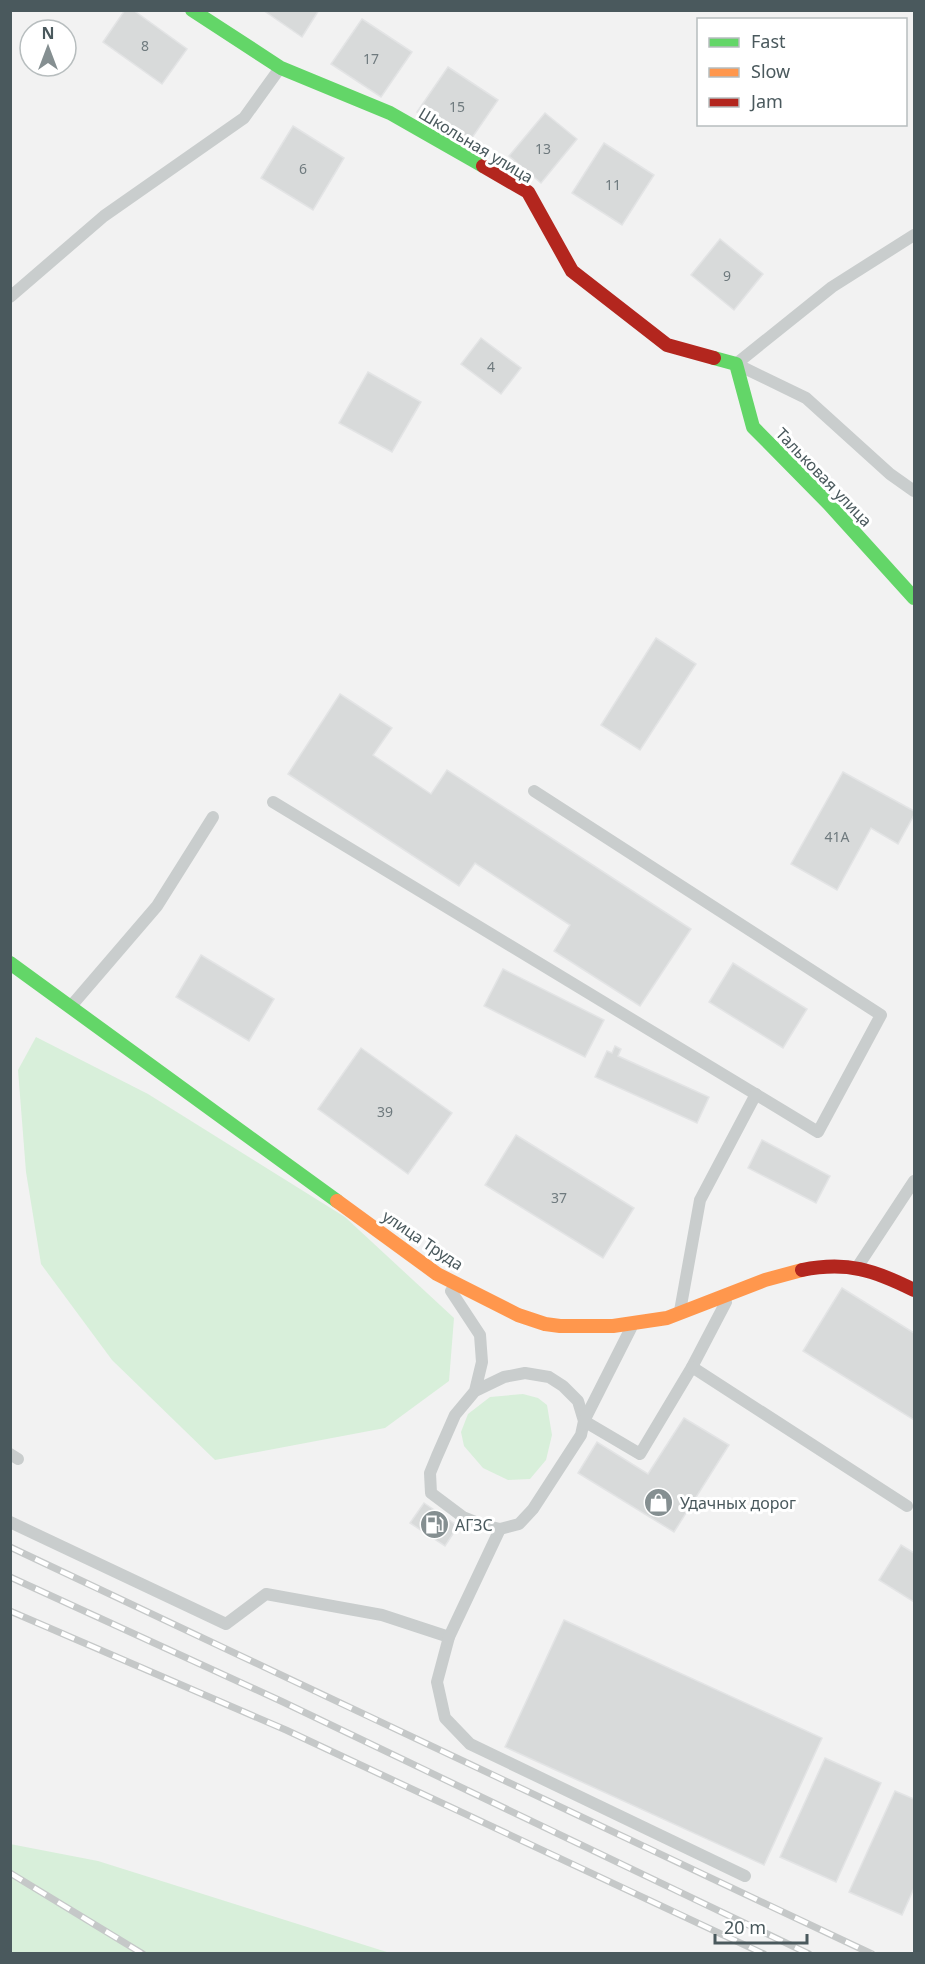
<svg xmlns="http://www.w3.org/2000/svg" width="925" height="1964" font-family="'Noto Sans',sans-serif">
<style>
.green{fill:#d8efda}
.building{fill:#d8dada;stroke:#e3e4e5;stroke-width:1.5}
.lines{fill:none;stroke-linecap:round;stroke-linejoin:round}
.lane{stroke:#c9cdcd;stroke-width:12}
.fast{stroke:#63d668;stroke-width:14}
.slow{stroke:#ff974d;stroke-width:14}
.jam{stroke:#b3261e;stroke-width:14}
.rail-casing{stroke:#c5c8c8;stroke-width:7}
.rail{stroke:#fff;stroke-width:4.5;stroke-dasharray:14;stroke-linecap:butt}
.labels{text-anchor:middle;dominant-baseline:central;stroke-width:6;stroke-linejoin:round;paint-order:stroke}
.number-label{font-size:14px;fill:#6f7a7e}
.street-label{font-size:16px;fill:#4a595d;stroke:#fff}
.poi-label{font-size:16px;fill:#4a595d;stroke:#fff;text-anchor:start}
</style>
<rect width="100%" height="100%" fill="#f2f2f2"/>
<g class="green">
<path d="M36,1037L148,1094L345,1217L454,1318L449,1381L385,1428L215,1460L112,1360L41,1264L26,1172L18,1070Z"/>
<path d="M523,1394L538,1398L547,1405L552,1435L546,1460L530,1479L508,1480L483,1468L464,1446L461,1432L468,1414L490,1397Z"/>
<path d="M10,1844L98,1861L390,1953H11Z"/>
</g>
<g class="building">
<path d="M125,10H133L187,49L162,84L103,42Z"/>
<path d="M263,10H319L302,37Z"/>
<path d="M362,19L412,52L381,97L331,64Z"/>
<path d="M448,67L498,100L467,145L417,112Z"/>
<path d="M545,113L577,139L541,183L509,156Z"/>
<path d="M293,126L344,158L313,210L261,178Z"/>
<path d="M604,143L654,175L622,225L572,193Z"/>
<path d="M720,239L763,274L734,310L691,275Z"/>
<path d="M481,338L521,368L501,394L461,364Z"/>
<path d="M368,372L421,402L392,452L339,423Z"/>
<path d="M656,638L696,664L640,750L601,725Z"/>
<path d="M340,694L392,728L373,755L431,794L447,770L691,929L640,1006L554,951L570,925L475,863L459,886L288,774Z"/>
<path d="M843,772L914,811V815L898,844L871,828L837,890L791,864Z"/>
<path d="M201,955L274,999L249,1041L176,997Z"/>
<path d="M733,963L807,1009L783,1048L709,1002Z"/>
<path d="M503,969L604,1020L585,1057L484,1006Z"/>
<path d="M615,1046L621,1049L618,1056L709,1097L697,1123L595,1077L607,1051L612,1053Z"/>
<path d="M361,1048L452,1113L408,1174L318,1109Z"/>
<path d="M516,1135L634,1208L603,1258L485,1185Z"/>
<path d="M762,1140L830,1176L816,1203L748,1168Z"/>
<path d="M842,1288L914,1333V1420L803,1351Z"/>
<path d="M684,1418L729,1445L674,1532L578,1473L597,1442L648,1474Z"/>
<path d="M424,1503L458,1526L445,1546L410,1523Z"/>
<path d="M901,1545L914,1553V1602L879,1580Z"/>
<path d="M564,1620L822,1738L764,1865L505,1747Z"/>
<path d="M825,1758L881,1783L836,1882L780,1857Z"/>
<path d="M895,1791L914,1799V1888L902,1915L849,1892Z"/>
</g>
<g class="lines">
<g class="lane">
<path d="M914,235L832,287L736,364L806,398L890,474L914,491"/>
<path d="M10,297L104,216L244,118L280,68"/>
<path d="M273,802L818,1132L881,1015L534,791"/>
<path d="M72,1005L157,906L213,817"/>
<path d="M858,1266L914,1181"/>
<path d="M451,1291L480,1335L482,1362L475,1391L455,1415L437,1456L430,1473L431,1493L463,1517L483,1525L500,1529L519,1524L533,1509L581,1435L584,1421L578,1401L563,1386L549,1377L525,1373L504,1377L475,1391"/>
<path d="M680,1311L700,1200L756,1094"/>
<path d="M631,1328L584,1421L640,1454L692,1367L726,1302"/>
<path d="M692,1367L907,1506"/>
<path d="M10,1454L18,1459"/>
<path d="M10,1522L226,1624L266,1594L382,1615L449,1637"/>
<path d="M500,1529L449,1637L437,1682L445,1718L470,1744L745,1876"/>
</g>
<g class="fast">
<path d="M192,10L281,68L390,113L483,166"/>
<path d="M714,358L736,364L753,427L828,503L914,598"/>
<path d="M10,963L337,1201"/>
</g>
<path class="slow" d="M337,1201L437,1274L518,1315L545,1324L560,1326H613L667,1318L765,1280L802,1270"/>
<g class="jam">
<path d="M483,166L528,192L572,271L667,345L714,358"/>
<path d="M802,1270C847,1261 874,1270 914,1290"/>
</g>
<defs>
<g id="rail">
<path d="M10,1547L872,1954"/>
<path d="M10,1577L283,1702L809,1954"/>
<path d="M10,1611L286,1730L764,1954"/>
<path d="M10,1873L143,1954"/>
</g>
</defs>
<use href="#rail" class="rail-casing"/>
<use href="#rail" class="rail"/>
</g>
<defs>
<symbol id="shop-disc" viewBox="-11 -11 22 22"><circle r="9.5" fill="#858f91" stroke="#fff"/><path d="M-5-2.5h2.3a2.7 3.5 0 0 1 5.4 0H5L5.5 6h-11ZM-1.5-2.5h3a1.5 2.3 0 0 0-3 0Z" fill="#fff"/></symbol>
<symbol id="fuel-disc" viewBox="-11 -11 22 22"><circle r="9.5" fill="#858f91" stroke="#fff"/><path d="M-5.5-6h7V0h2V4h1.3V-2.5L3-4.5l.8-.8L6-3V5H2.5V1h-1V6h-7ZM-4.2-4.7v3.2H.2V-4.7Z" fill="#fff"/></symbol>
</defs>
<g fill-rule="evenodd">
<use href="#shop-disc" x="642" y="1486" width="33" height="33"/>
<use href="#fuel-disc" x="418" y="1508" width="33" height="33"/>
</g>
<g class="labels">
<g class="number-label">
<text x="145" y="45">8</text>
<text x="371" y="58">17</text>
<text x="457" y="106">15</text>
<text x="543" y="148">13</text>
<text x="303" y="168">6</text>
<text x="613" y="184">11</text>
<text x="727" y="275">9</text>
<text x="491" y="366">4</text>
<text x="837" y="836">41А</text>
<text x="385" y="1111">39</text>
<text x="559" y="1197">37</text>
</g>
<g class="street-label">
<text transform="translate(476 145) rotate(31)">Школьная улица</text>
<text transform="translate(824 477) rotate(46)">Тальковая улица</text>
<text transform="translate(423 1240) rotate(34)">улица Труда</text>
</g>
<g class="poi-label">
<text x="680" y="1503">Удачных дорог</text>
<text x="455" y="1525">АГЗС</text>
</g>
</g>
<rect width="925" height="1964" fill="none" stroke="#4a595d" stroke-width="24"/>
<rect x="697" y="18" width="210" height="108" fill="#ffffff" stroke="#b7bdbe" stroke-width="1.5"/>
<rect x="709" y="38" width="30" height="9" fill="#63d668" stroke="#b7bdbe" stroke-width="1.5"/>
<text x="751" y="48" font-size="18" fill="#4a595d">Fast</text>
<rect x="709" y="68" width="30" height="9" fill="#ff974d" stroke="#b7bdbe" stroke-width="1.5"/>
<text x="751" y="78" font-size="18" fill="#4a595d">Slow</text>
<rect x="709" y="98" width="30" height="9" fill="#b3261e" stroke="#b7bdbe" stroke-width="1.5"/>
<text x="751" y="108" font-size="18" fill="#4a595d">Jam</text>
<g transform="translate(48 48)"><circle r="28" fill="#ffffff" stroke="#b7bdbe" stroke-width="1.5"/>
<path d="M0-4.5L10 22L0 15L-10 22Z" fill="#858f91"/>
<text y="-9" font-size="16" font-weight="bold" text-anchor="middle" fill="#4a595d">N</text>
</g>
<path d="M715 1934v9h92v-9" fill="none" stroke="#4a595d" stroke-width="3"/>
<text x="724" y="1934" font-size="18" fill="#4a595d" stroke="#ffffff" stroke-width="4.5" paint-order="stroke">20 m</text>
</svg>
